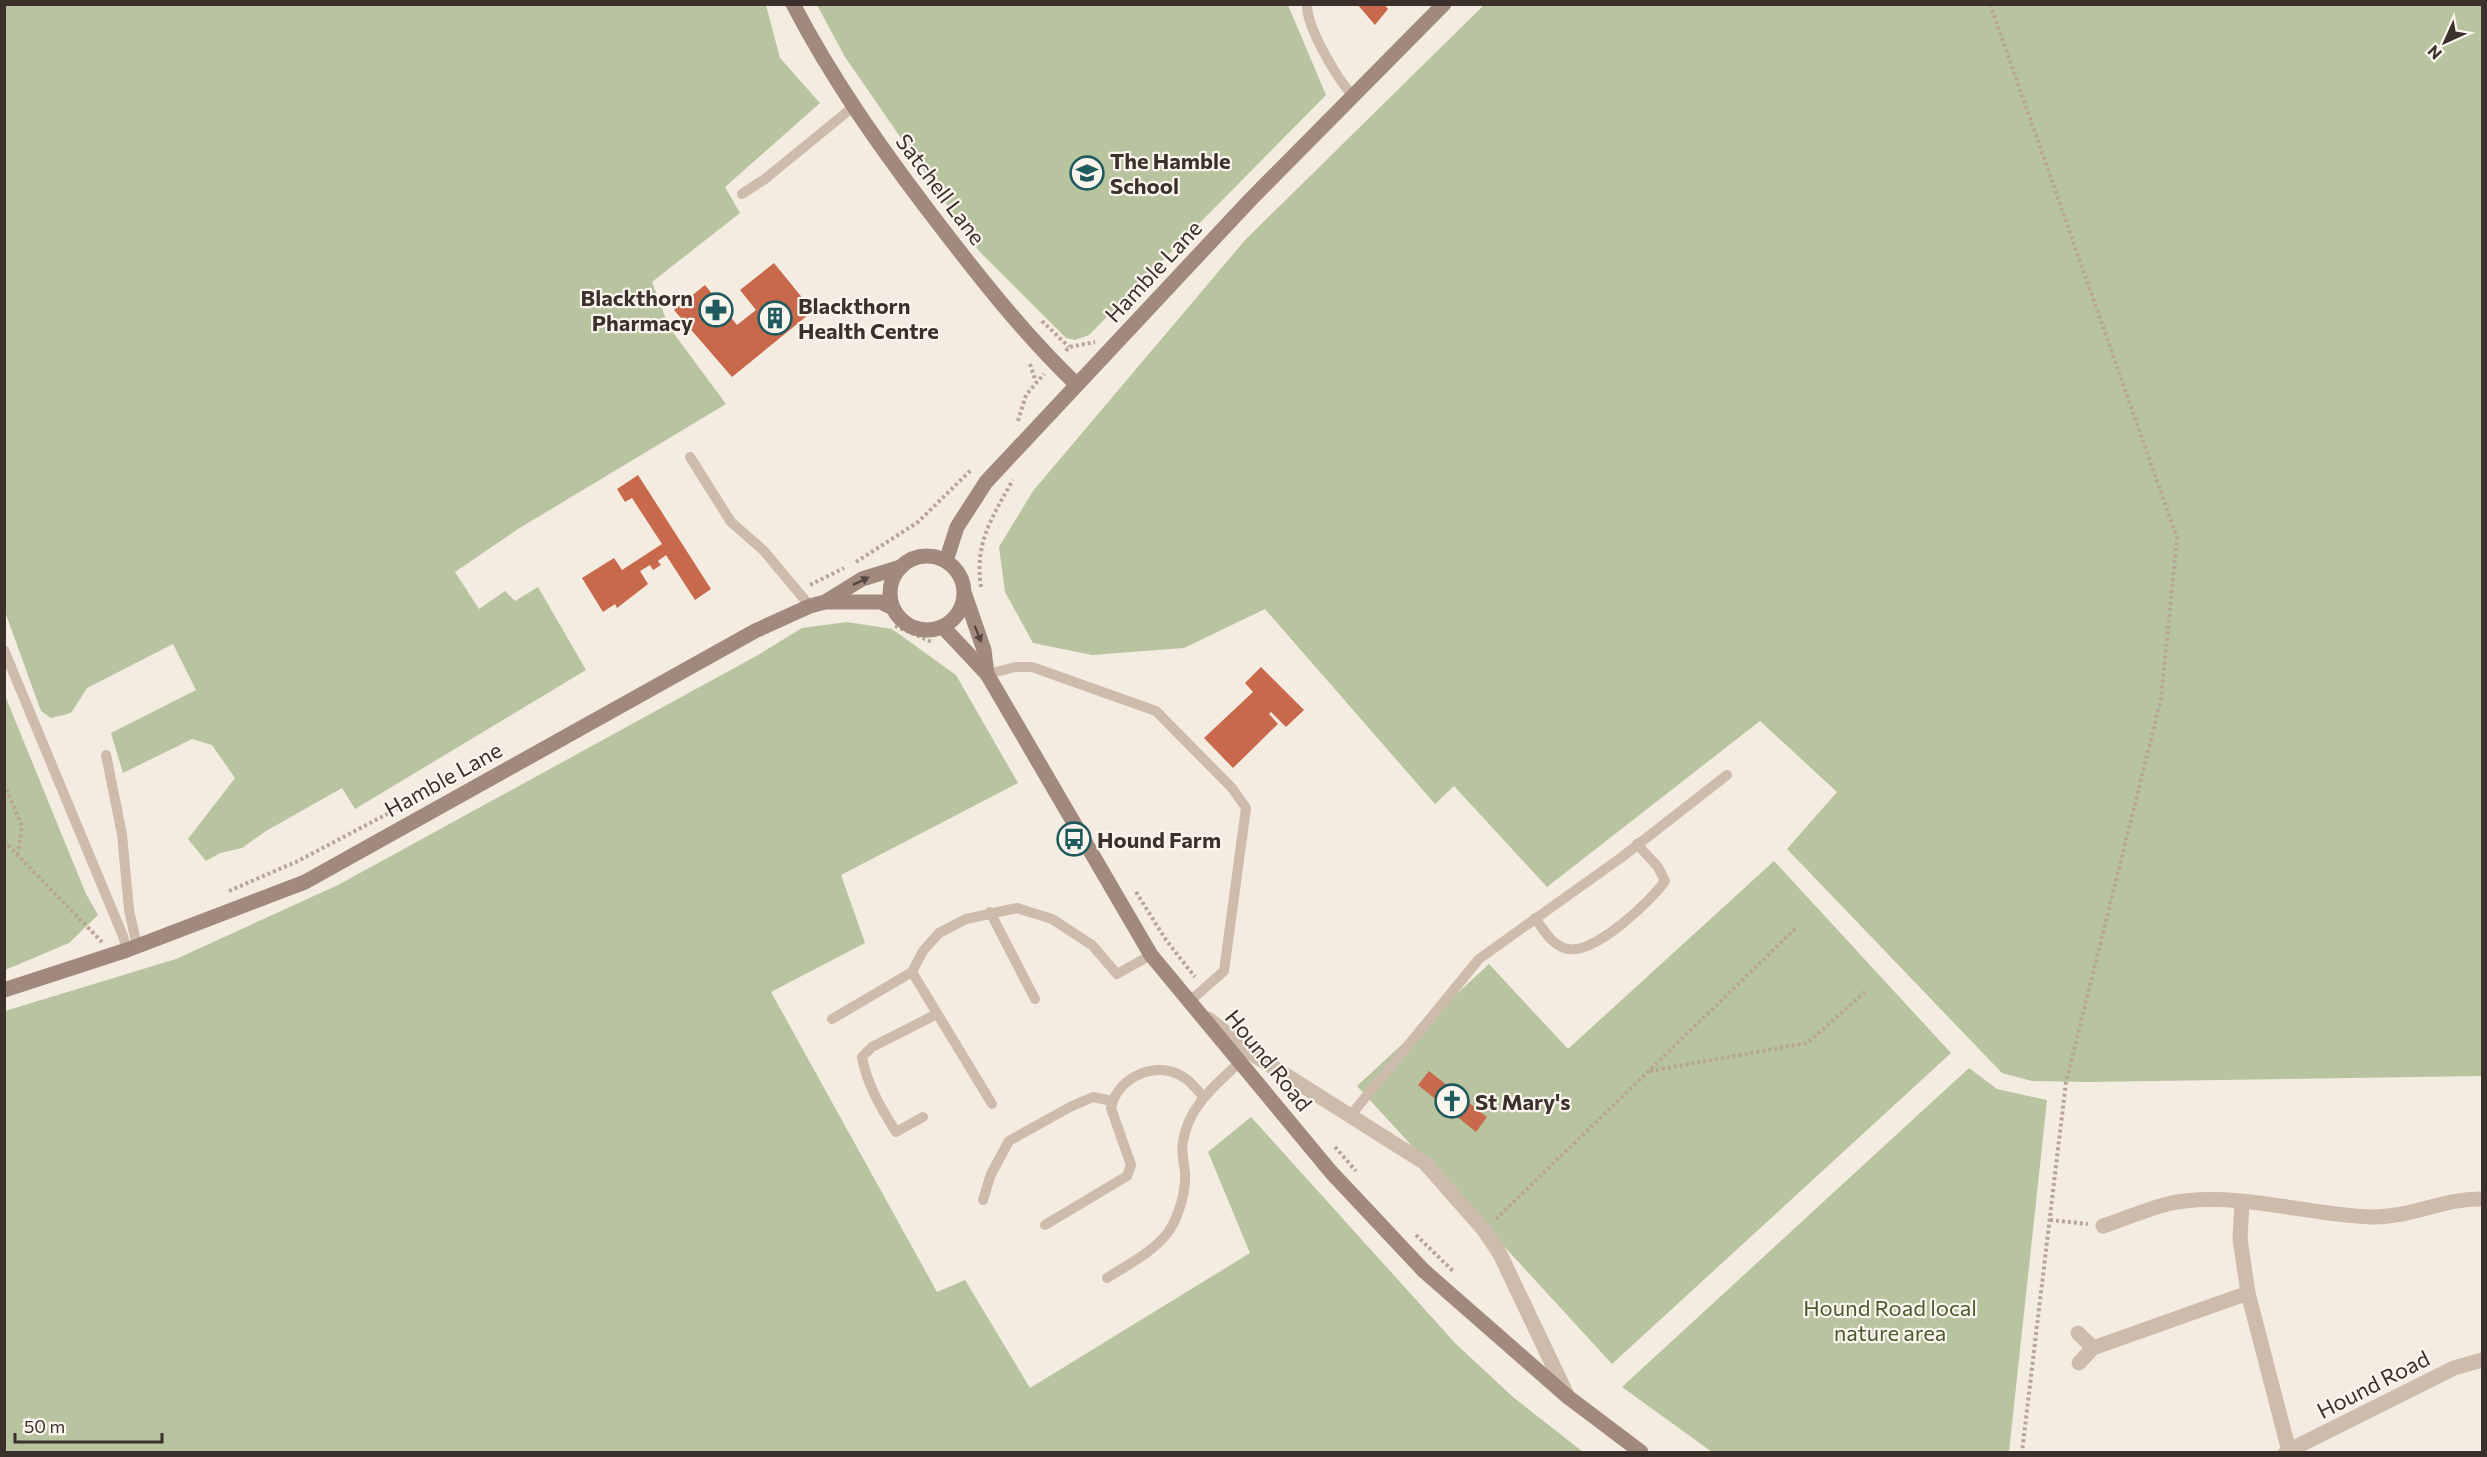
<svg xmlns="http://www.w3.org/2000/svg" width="2487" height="1457" font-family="Commissioner,sans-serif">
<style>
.green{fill:#b8c4a0}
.building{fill:#c8694b}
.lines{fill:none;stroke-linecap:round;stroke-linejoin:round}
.path{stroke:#b9a596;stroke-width:4;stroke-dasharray:3 3;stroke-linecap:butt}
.lane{stroke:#cdbbac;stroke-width:10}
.street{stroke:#cdbbac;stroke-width:15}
.secondary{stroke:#a18a7d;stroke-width:15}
.oneway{fill:#544640}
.labels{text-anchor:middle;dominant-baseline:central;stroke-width:4.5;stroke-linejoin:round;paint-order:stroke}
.poi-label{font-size:22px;font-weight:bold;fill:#3b302b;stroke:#fbf5ee;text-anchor:start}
.street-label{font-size:22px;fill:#3b302b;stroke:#fbf5ee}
.park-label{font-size:22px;fill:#4a5a2e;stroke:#fbf5ee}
</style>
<rect width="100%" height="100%" fill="#f4ebe1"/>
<g class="green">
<path d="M4,5H766L780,58L820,103L725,187L740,213L652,282L669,327L726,404L518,529L455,572L479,609L505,591L515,601L538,587L586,670L355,809L342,788L266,831L242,848L220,853L206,861L188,839L235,778L212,745L192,739L123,773L111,733L196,690L173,644L87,688L71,713L51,718L41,711L4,609Z"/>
<path d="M817,5H1288L1326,95L1089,335L1075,340L1066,338L979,251L845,57Z"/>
<path d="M1484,5H2482V1076L2089,1082L2032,1081L2002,1073L1787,849L1837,792L1760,721L1547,887L1454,786L1435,804L1265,609L1184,648L1092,655L1033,643L1005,592L999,547L1033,491L1246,239Z"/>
<path d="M847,622L892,629L956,675L1018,783L841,875L865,943L771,992L937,1292L965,1280L1030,1388L1250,1253L1208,1152L1251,1117L1456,1344L1513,1397L1583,1452H5V1011L176,959L338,885L758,655L802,628Z"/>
<path d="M4,693L86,894L98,915L69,943L5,970Z"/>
<path d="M1774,861L1951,1053L1612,1364L1357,1086L1489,964L1568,1049Z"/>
<path d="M1969,1068L1997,1089L2047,1100L2009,1452H1712L1622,1387Z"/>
</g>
<g class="building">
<path d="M1357,4H1384L1388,9L1375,25Z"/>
<path d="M774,263L813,311L732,377L674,310L705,285L737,325L756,310L740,290Z"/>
<path d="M638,475L711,589L695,600L666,555L658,561L661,565L653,570L650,565L640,571L648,584L617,608L615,604L603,612L582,578L614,558L622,570L662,544L632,498L625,502L617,489Z"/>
<path d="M1261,667L1304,710L1286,727L1271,712L1269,714L1278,724L1233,768L1204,738L1253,692L1245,683Z"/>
<path d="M1429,1071L1487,1117L1476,1132L1418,1085Z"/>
</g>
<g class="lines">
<g class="path">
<path d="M1990,4L2177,538L2161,699L2066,1082L2022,1452"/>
<path d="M1042,321L1069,347"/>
<path d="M1066,351L1069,347L1095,342"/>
<path d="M1030,364L1036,382"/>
<path d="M1018,421L1026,395L1044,374"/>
<path d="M856,562L918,522L971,470"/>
<path d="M810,585L844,568"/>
<path d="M981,587C974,544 992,517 1013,480"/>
<path d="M895,626L932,642"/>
<path d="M4,784L22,826L18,854"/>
<path d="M4,841L102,942"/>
<path d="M229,891L298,861L408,803"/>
<path d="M1136,892L1166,940L1195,977"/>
<path d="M1650,1071L1807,1043L1865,992"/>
<path d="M1335,1147L1356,1171"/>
<path d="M1496,1219L1797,927"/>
<path d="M2050,1220L2088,1224"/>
<path d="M1416,1235L1454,1272"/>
</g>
<g class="lane">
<path d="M1307,4C1306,27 1337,78 1352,95"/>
<path d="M742,194L765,179L853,107"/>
<path d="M690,457L731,522L764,551L810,606"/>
<path d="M4,650L123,936L127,950"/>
<path d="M987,674L1016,667H1032L1156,711L1232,788L1246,808L1224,971L1191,1000"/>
<path d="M106,755L122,834L129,910L137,946"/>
<path d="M990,912L1035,999"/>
<path d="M1535,918C1544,930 1552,946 1568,949C1595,954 1650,902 1665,881L1658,867L1637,844"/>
<path d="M912,972L992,1104"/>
<path d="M832,1019L912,972L923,951L939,933L966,919L1017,908L1052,919L1092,945L1117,974L1151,955"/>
<path d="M1350,1116L1479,959L1622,857L1727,775"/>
<path d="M923,1117L896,1132C881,1108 867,1085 862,1057L872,1047L937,1014"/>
<path d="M983,1200L991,1174L1009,1141L1070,1107L1093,1097L1112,1101"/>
<path d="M1045,1225L1127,1176L1131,1165L1111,1108C1117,1076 1160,1058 1186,1079C1192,1083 1198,1091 1203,1096"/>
<path d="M1107,1278C1127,1265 1155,1251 1169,1231C1179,1216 1186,1191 1185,1173C1184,1163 1181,1151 1183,1141C1189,1105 1217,1084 1241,1061"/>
</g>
<g class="street">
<path d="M1208,1019L1257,1057L1425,1163L1484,1230L1500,1254L1568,1397"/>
<path d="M2242,1202L2240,1239L2248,1293L2289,1451"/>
<path d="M2103,1226C2128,1218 2160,1203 2185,1201C2247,1194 2310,1215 2371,1217C2410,1218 2444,1198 2482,1199"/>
<path d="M2078,1333L2093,1348L2248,1293"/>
<path d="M2079,1363L2093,1348"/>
<path d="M2286,1452L2454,1368L2482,1360"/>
</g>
<g class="secondary">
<path d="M793,4C832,79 880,147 931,214C976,273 1022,332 1076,384"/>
<circle cx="927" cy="593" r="37"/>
<path d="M946,561L957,527L986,482L1251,199L1444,4"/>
<path d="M965,595L984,650L987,674"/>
<path d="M825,602L862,579L901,567"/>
<path d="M943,627L987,674L1151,955L1331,1172L1423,1270L1568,1397L1641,1452"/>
<path d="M4,990L127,950L305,882L755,631L810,606L825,602H881L893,608"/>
</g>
</g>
<defs><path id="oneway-solid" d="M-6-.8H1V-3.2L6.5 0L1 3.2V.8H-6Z" transform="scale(1.5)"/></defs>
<g class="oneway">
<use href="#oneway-solid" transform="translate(861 581) rotate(-26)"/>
<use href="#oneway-solid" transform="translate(978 634) rotate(68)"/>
</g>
<defs>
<symbol id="school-ring" viewBox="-11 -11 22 22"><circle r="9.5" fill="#fbf5ee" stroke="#1f5a5e" stroke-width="1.5"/><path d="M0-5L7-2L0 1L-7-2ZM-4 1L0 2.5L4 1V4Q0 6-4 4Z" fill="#1f5a5e"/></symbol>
<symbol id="pharmacy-ring" viewBox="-11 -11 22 22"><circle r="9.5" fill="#fbf5ee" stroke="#1f5a5e" stroke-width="1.5"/><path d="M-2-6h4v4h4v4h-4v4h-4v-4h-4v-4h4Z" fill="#1f5a5e"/></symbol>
<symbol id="building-ring" viewBox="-11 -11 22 22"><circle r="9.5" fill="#fbf5ee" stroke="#1f5a5e" stroke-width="1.5"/><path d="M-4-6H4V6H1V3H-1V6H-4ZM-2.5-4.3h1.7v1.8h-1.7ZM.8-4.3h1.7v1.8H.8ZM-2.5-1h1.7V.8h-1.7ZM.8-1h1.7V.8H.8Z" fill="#1f5a5e"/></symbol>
<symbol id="bus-ring" viewBox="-11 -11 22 22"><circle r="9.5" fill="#fbf5ee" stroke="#1f5a5e" stroke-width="1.5"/><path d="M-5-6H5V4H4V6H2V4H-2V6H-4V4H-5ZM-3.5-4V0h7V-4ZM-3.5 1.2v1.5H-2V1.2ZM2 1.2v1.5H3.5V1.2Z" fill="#1f5a5e"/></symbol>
<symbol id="church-ring" viewBox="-11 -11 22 22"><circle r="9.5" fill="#fbf5ee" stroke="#1f5a5e" stroke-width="1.5"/><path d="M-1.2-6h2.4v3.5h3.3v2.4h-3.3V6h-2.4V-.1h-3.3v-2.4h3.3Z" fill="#1f5a5e"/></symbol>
</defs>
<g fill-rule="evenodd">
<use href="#school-ring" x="1068" y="154" width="38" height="38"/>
<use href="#pharmacy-ring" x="697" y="291" width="38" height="38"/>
<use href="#building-ring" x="756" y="299" width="38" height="38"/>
<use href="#bus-ring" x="1055" y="820" width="38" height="38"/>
<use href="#church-ring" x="1433" y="1082" width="38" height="38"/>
</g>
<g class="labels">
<g class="poi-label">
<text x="1110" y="160">The Hamble<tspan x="1110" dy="25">School</tspan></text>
<text x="693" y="297" text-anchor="end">Blackthorn<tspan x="693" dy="25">Pharmacy</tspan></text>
<text x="798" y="305">Blackthorn<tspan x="798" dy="25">Health Centre</tspan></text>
<text x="1097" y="839">Hound Farm</text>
<text x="1475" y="1101">St Mary's</text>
</g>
<g class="street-label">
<text transform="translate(941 189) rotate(53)">Satchell Lane</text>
<text transform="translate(1153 271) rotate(-47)">Hamble Lane</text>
<text transform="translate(443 779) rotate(-29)">Hamble Lane</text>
<text transform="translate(1269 1060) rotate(51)">Hound Road</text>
<text transform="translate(2373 1384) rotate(-27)">Hound Road</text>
</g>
<g class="park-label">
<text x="1890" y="1307">Hound Road local<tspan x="1890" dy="25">nature area</tspan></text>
</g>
</g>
<rect width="2487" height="1457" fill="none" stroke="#3b302b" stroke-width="12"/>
<g transform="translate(2445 42) rotate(225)" stroke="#fbf5ee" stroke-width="4.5" paint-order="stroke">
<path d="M0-4.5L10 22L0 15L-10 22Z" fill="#3b302b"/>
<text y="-9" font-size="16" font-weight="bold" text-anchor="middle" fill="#3b302b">N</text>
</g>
<path d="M15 1433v9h147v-9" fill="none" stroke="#3b302b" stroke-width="3"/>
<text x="24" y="1433" font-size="18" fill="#3b302b" stroke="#fbf5ee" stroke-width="4.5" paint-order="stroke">50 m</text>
</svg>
